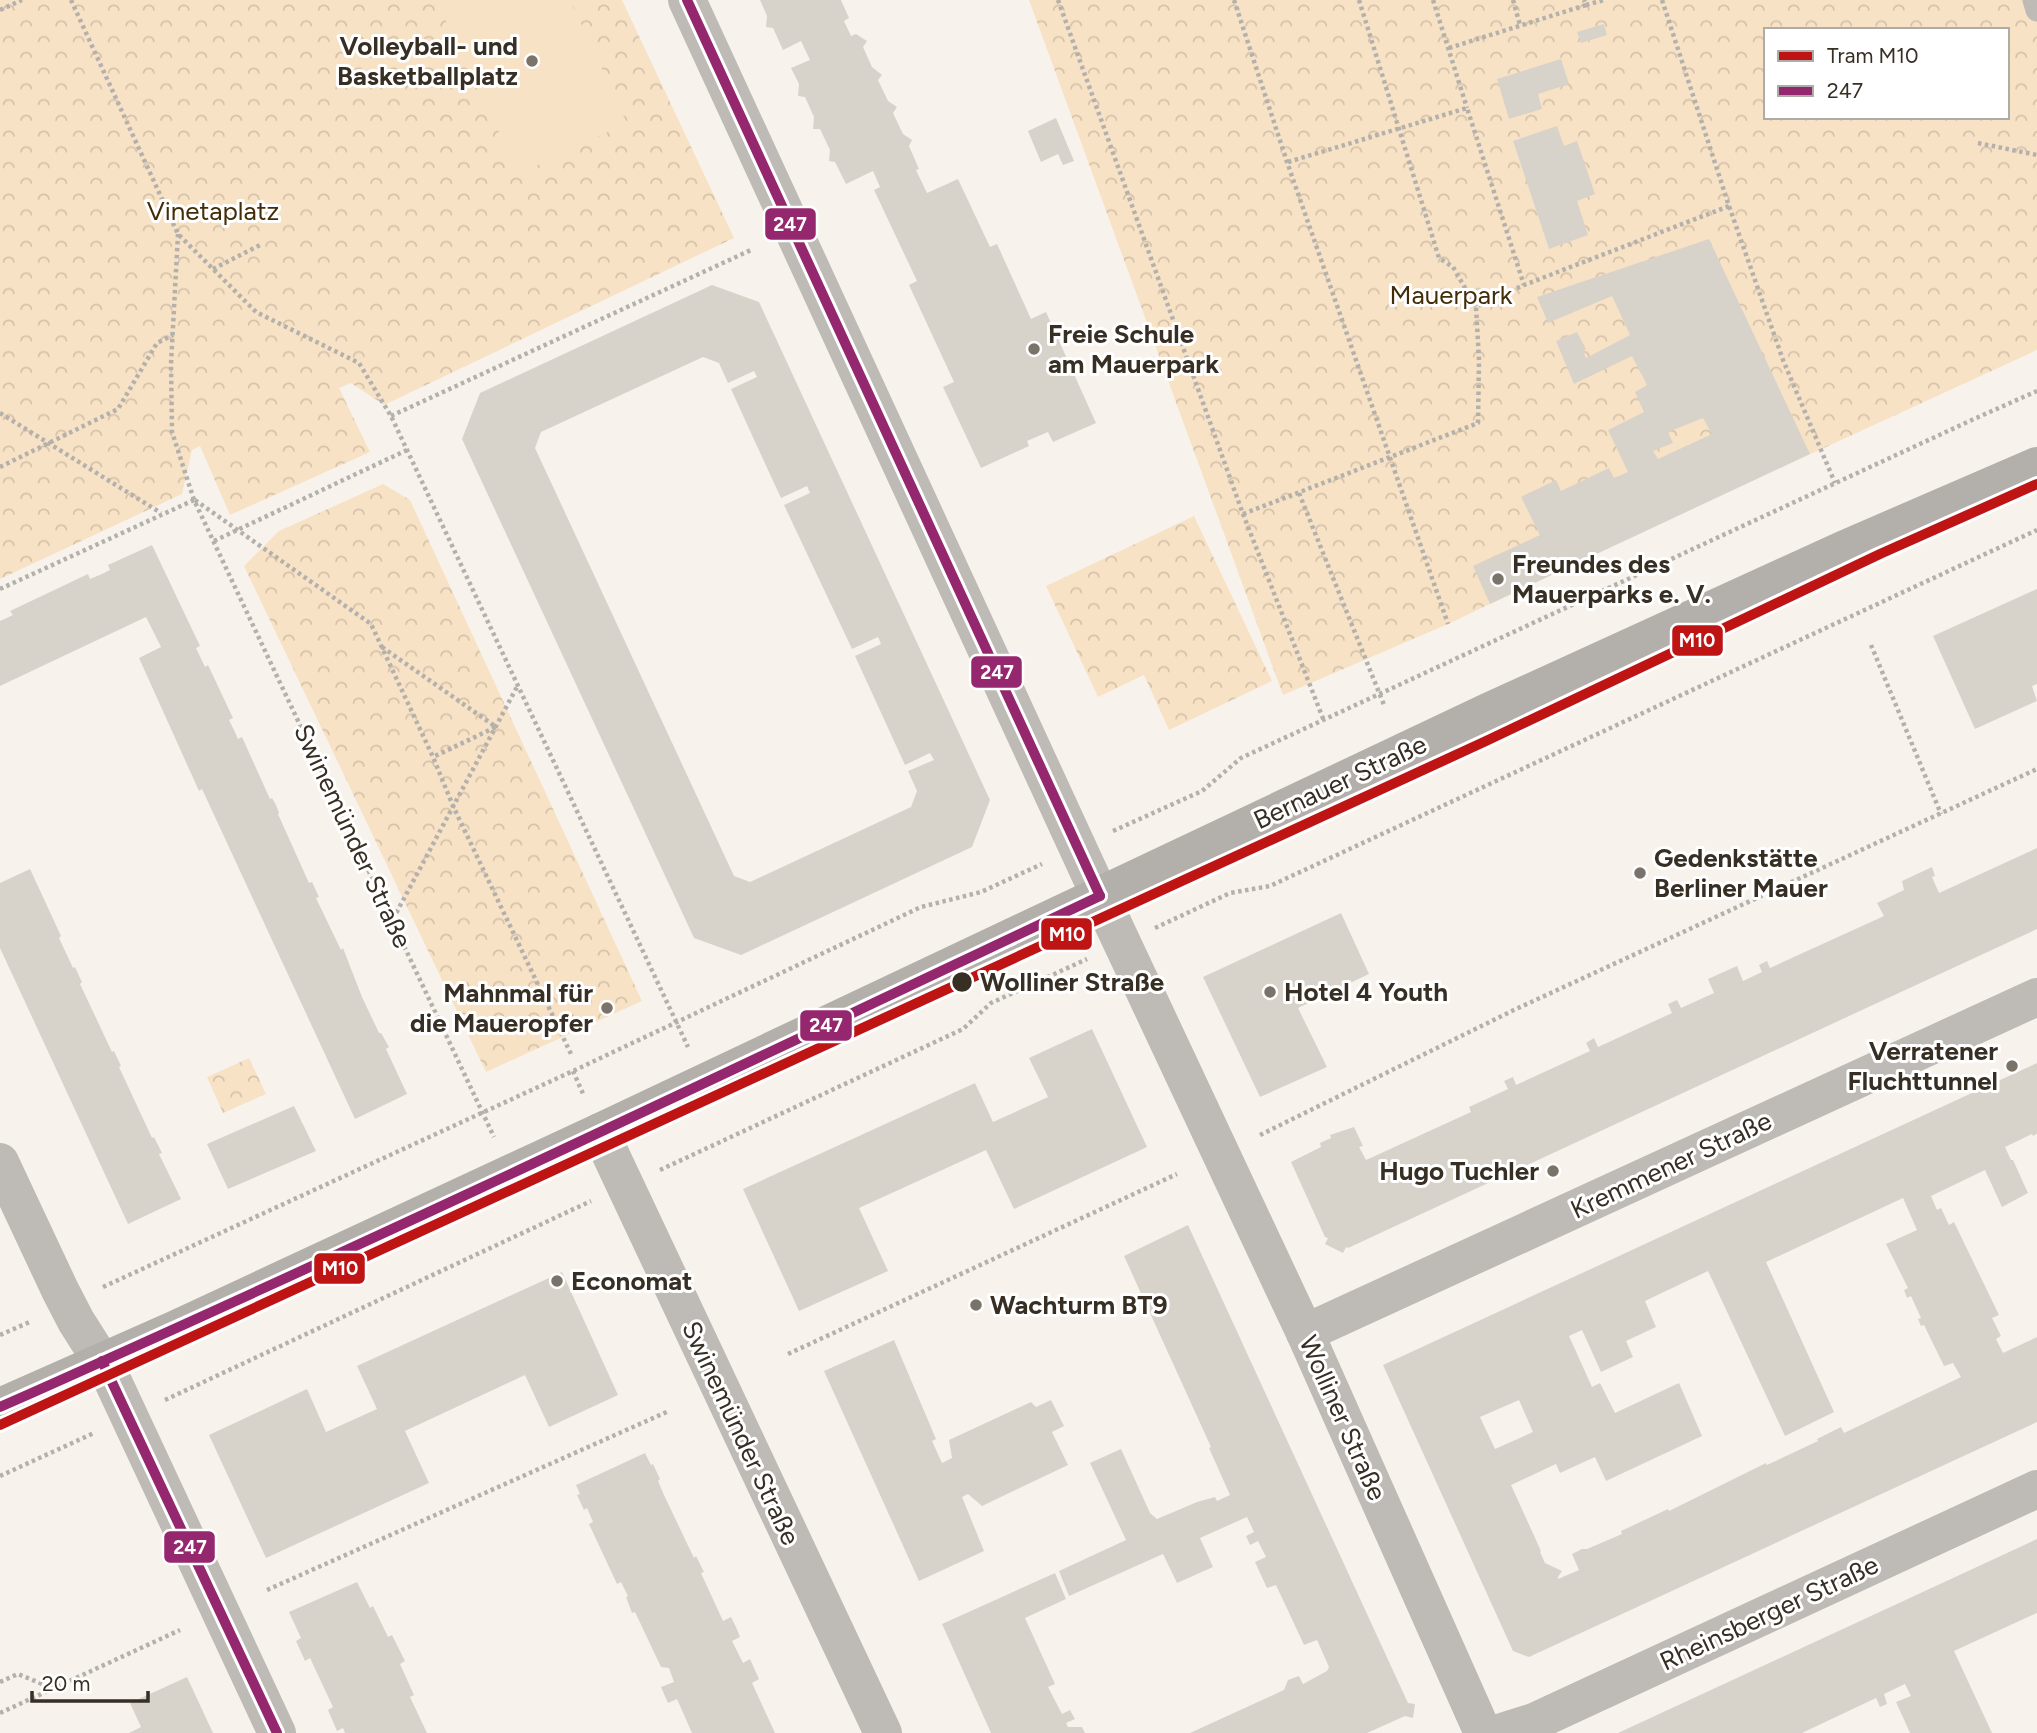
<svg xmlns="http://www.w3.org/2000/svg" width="2037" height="1733" font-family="Figtree,sans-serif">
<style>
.park{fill:url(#park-crowns);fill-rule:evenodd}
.pitch{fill:#f8e2c5}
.building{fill:#d8d3ca;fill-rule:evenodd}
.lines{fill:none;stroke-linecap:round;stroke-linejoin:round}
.path{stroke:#b4b1ac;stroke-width:4.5;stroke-dasharray:3.5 3.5;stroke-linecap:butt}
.service{stroke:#bebbb6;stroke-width:23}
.minor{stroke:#bebbb6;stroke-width:38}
.secondary{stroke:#b3afaa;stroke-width:38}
.bus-1-casing{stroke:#fff;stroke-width:16}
.bus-1{stroke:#95276e;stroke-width:10}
.tram-1-casing{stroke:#fff;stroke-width:16}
.tram-1{stroke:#be1414;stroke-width:10}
.poi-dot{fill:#7a736a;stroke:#fff;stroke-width:2.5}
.stop-dot{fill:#372e24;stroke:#fff;stroke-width:2.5}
.labels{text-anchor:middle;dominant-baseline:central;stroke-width:6;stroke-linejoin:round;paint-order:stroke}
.poi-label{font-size:26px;font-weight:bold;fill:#372e24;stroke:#fff;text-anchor:start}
.park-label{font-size:26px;fill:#432d09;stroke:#fff}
.street-label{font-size:26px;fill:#372e24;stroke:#fff}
.stop-label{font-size:26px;font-weight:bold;fill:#372e24;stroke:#fff;text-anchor:start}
.line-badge{stroke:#fff;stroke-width:2.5}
.badge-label{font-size:19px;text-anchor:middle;font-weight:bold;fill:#fff}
</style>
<defs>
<pattern id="park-crowns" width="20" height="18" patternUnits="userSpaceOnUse" patternTransform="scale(1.75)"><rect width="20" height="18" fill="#f8e2c5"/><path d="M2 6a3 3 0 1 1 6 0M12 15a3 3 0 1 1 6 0" fill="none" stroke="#d5c2a9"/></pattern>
</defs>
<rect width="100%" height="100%" fill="#f7f3ec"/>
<g class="park">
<path d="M0,0H622L734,238L384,405L351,383L339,388L370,452L230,515L200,446L192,450L182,494L0,579Z"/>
<path d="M1029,0H2037V350L1641,532L1448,624L1283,695ZM1766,30H2007V117H1766Z"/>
<path d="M383,484L410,500L642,1001L486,1072L244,566L279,531Z"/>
<path d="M1194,516L1272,681L1169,730L1144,675L1098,697L1046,586Z"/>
<path d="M249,1058L266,1094L223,1113L207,1077Z"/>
</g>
<path class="pitch" d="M436,0H570L627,123L519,174Z"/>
<g class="building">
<path d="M760,0H841L849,18L844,21L851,36L856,34L867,41L863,47L872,67L882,75L878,80L888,101L897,107L893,113L903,134L912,140L909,146L919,169L916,170L927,193L958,179L990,247L997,244L1031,319L1046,312L1096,423L1053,442L1048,432L1027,441L1029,446L981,468L943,387L954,382L909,285L917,281L874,190L880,187L873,171L846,184L835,162L829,161L830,150L820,129H813L814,117L805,97L798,96L799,84L791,68L810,60L801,41L783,50L773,28L766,27L767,16Z"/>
<path d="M1604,24L1607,35L1581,43L1577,32Z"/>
<path d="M1561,59L1569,84L1538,94L1542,109L1509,119L1497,79Z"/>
<path d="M1056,118L1074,161L1063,165L1058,154L1041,162L1028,131Z"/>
<path d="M1557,126L1564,146L1577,141L1595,194L1577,201L1588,235L1549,249L1513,141Z"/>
<path d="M1709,239L1810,454L1490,604L1473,566L1540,535L1521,497L1556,480L1561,491L1609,468L1614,478L1628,472L1608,430L1644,412L1635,392L1647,385L1632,356L1574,384L1556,341L1577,332L1586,349L1583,351L1586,358L1630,335L1612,296L1548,323L1537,297ZM1703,418L1712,434L1658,459L1653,451L1673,443L1668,432Z"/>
<path d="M712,285L759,302L990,800L972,847L741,955L694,938L462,439L480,393ZM703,357L719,363L728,383L754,371L757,377L731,389L756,444L781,498L807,486L810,493L784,505L852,649L878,637L881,644L855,656L905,765L930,753L934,760L908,771L917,791L911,807L750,882L734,876L535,448L541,432Z"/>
<path d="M152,545L200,646L196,648L205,667L208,665L233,718L229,720L234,730L238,739L242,737L270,799L272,798L276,805L279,813L278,814L309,883L312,882L319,897L316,898L341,950L343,948L362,997L379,1033H381L389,1047L386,1049L407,1094L355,1119L202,789L199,791L139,658L161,647L146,617L0,686V621L13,615L10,611L88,574L90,579L102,574L110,570L108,565Z"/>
<path d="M2037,589V684L2032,686L2037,701L1975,729L1933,636Z"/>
<path d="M2037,848V929L1348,1248L1346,1247L1343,1253L1325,1244L1328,1238L1325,1237L1291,1162L1321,1147L1320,1143L1331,1138L1330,1135L1354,1127L1363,1146L1359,1147L1366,1160L1471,1112L1469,1107L1508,1089L1504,1081L1513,1077L1516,1085L1590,1051L1586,1043L1594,1038L1598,1047L1672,1013L1668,1004L1677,1000L1681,1008L1714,993L1708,979L1737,966L1743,981L1762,972L1759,965L1767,961L1770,968L1884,916L1877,903L1904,890L1902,881L1932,867L1935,876L1932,877L1939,893Z"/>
<path d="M30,869L61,936L59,938L73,968L75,967L79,976L82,982L80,984L112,1052L114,1051L121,1066L119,1067L152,1138L154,1137L162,1153L159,1154L181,1199L128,1224L0,948V883Z"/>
<path d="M1341,913L1369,974L1298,1008L1327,1067L1260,1097L1203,977Z"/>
<path d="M1092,1029L1147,1147L1014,1209L986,1150L859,1208L888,1271L799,1311L743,1189L975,1083L993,1122L1048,1097L1029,1058Z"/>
<path d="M2037,1063V1134L2033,1136L2032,1134L2005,1147L2011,1160H2013L2028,1193L2002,1207L1985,1170L1931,1196L1937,1210L1941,1208L1949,1225L1954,1222L1999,1315L1992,1318L2001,1336L1996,1339L2003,1353L2037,1337V1422L1529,1657L1513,1651L1383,1365L1974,1092L1970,1085L1995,1073L1998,1081ZM1903,1198L1917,1230L1886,1244L1908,1288L1904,1290L1907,1298L1911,1296L1921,1318L1918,1319L1921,1326L1924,1325L1944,1366L1953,1363L1961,1377L1844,1433L1841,1427L1817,1439L1818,1441L1767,1465L1766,1463L1669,1511L1668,1509L1621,1531L1622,1534L1587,1549H1582L1572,1554L1579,1570L1558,1579V1577L1562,1571L1545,1563L1540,1552L1541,1551L1511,1485L1556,1464L1560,1473L1595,1457L1606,1481L1702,1436L1679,1383L1615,1413L1600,1383L1592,1387L1569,1336L1582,1330L1601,1372L1633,1357L1626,1341L1656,1327L1645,1301L1708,1271L1785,1436L1834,1412L1766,1262ZM1519,1400L1533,1432L1495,1449L1480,1417Z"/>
<path d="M294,1106L316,1151L228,1189L207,1144Z"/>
<path d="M1188,1225L1408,1703L1415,1704L1413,1718L1405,1716L1367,1733H1190L1284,1690L1288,1680L1299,1676L1303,1684L1327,1671L1329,1667L1317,1640L1304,1645L1276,1585L1267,1588L1255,1562L1266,1557L1258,1541L1250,1545L1246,1536L1254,1532L1247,1517L1200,1538L1213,1567L1177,1583L1163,1554L1069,1596L1059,1571L1126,1540L1090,1463L1121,1449L1150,1513L1157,1519L1197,1502L1215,1497L1217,1501L1230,1495L1209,1448L1211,1447L1124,1256Z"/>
<path d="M562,1272L618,1395L549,1427L525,1375L405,1431L429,1483L266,1558L209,1435L307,1389L326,1432L377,1409L357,1366Z"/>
<path d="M894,1340L936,1439L932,1441L942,1463L952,1458L949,1440L1031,1402L1036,1407L1051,1400L1064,1426L1052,1432L1068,1465L982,1506L968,1494L962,1497L984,1551L919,1581L824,1371Z"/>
<path d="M645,1453L651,1465L653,1464L660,1479L658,1481L664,1495L694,1558L696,1556L704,1572L701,1573L723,1621L731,1617L736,1627L740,1637L732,1641L743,1663L750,1659L759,1679L752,1683L775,1733H692L677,1699L668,1703L661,1687L674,1682L669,1668L661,1667L635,1612L632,1613L626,1597L628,1596L621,1582L617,1584L589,1524L593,1522L587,1508L584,1510L577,1495L580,1494L576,1485Z"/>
<path d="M2037,1539V1613L1954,1651L1992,1733H1910L1896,1702L1911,1696L1905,1684L1884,1694L1887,1704L1880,1707L1876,1698L1802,1733H1618Z"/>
<path d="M1055,1573L1066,1599L1025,1618L1055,1684L1048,1687L1062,1714L1070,1710L1075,1719L1066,1723L1068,1727H1082L1085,1733H991L942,1624Z"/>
<path d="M357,1582L370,1608L373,1606L388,1637L392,1635L405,1661L400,1664L414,1695L410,1697L427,1733H345L343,1728L337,1731L328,1710L333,1707L310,1658L305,1661L296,1641L301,1638L289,1612Z"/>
<path d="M187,1677L213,1733H129L141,1727L130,1703Z"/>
</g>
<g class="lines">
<g class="path">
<path d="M71,0L178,234L256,312L359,363L391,416L688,1047"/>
<path d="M1058,0L1243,514L1324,721"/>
<path d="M1234,0L1287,162L1448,624"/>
<path d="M1359,0L1439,258L1453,267L1476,307"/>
<path d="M1433,0L1467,108"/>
<path d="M1513,0L1520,25"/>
<path d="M1662,0L1729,206L1783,360L1835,483"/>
<path d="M1586,5L1604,0"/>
<path d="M0,10L22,0"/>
<path d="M1449,48L1586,5L1584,0"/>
<path d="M1978,143L2037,155"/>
<path d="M1288,162L1467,108L1524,285"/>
<path d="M178,234L171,364L172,432L194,500L494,1137"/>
<path d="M213,269L262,244"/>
<path d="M0,413L161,513"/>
<path d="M391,416L751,250"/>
<path d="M0,467L118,409L157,343L173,335"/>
<path d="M1299,493L1384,705"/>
<path d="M195,500L371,624L433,757L453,806L571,1054"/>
<path d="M1243,514L1478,423L1479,360L1476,307L1524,285L1729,206"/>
<path d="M214,541L407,450"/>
<path d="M0,589L194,500"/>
<path d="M1871,645L1941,814"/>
<path d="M382,647L496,727L433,757"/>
<path d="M1113,831L1202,791L1241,758L1974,419L2037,391"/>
<path d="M393,919L518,685"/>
<path d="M1155,928L1230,893L1270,886L2037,530"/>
<path d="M573,1071L584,1096"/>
<path d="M1260,1135L1516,1009L2037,769"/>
<path d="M660,1170L963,1029L991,1003L1087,959"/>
<path d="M103,1287L573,1071L921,907L981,892L1042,864"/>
<path d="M0,1335L32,1321"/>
<path d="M788,1354L1177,1174"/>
<path d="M165,1400L591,1201"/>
<path d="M0,1476L94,1433"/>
<path d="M267,1590L669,1411"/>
<path d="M0,1682L18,1674L52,1688"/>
<path d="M0,1713L180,1630"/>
</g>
<path class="service" d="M2034,0L2037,10"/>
<g class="minor">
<path d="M687,0L1100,896L1305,1333L1483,1733"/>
<path d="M600,1132L883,1733"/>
<path d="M0,1162L60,1290L76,1321L109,1373L277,1733"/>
<path d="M1305,1333L2037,997"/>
<path d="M1499,1733L1534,1722L2037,1489"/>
</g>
<path class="secondary" d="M0,1407L176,1329L600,1132L1488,712L1845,549L2037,466"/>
<defs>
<g id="bus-1">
<path d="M687,0L1100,896"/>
<path d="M102,1361L277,1733"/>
<path d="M0,1407C370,1243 734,1069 1100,896"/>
</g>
</defs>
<use href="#bus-1" class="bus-1-casing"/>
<use href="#bus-1" class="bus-1"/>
<defs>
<path id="tram-1" d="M0,1425L1486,741L1880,554L2037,484"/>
</defs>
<use href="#tram-1" class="tram-1-casing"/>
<use href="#tram-1" class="tram-1"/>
</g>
<g class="poi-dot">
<circle cx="532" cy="61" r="7"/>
<circle cx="1034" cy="349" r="7"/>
<circle cx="1498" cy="579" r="7"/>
<circle cx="1640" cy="873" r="7"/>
<circle cx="1270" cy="992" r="7"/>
<circle cx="607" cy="1008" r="7"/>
<circle cx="2012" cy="1066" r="7"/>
<circle cx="1553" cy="1171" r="7"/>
<circle cx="557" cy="1281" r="7"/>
<circle cx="976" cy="1305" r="7"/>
</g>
<circle class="stop-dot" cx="962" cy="982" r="11"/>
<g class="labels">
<g class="poi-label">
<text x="518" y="46" text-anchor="end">Volleyball- und<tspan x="518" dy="30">Basketballplatz</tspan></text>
<text x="1048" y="334">Freie Schule<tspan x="1048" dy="30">am Mauerpark</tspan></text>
<text x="1512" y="564">Freundes des<tspan x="1512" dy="30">Mauerparks e. V.</tspan></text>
<text x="1654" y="858">Gedenkstätte<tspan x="1654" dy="30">Berliner Mauer</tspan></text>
<text x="1284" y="992">Hotel 4 Youth</text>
<text x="593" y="993" text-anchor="end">Mahnmal für<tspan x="593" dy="30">die Maueropfer</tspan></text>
<text x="1998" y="1051" text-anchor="end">Verratener<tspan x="1998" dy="30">Fluchttunnel</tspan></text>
<text x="1539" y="1171" text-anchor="end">Hugo Tuchler</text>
<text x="571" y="1281">Economat</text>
<text x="990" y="1305">Wachturm BT9</text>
</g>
<g class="park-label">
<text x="213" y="211">Vinetaplatz</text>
<text x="1451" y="295">Mauerpark</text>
</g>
<g class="street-label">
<text transform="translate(1340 782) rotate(-25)">Bernauer Straße</text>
<text transform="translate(353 836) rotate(65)">Swinemünder Straße</text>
<text transform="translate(1671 1165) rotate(-25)">Kremmener Straße</text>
<text transform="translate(1343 1418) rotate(66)">Wolliner Straße</text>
<text transform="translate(741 1433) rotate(65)">Swinemünder Straße</text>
<text transform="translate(1769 1613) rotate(-25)">Rheinsberger Straße</text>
</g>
<g class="stop-label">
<text x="980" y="982">Wolliner Straße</text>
</g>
</g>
<g class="line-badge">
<rect x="764" y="207" width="53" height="34" rx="7" fill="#95276e"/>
<rect x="1671" y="624" width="53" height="33" rx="7" fill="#be1414"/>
<rect x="970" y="655" width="53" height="34" rx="7" fill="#95276e"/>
<rect x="1040" y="917" width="53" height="34" rx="7" fill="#be1414"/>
<rect x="799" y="1009" width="54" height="33" rx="7" fill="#95276e"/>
<rect x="313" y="1252" width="53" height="33" rx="7" fill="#be1414"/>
<rect x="163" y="1530" width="53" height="34" rx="7" fill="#95276e"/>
</g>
<g class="badge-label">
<text x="790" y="231">247</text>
<text x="1697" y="647">M10</text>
<text x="997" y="679">247</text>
<text x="1067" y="941">M10</text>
<text x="826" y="1032">247</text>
<text x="340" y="1275">M10</text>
<text x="190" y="1554">247</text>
</g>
<rect x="1764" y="28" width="245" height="91" fill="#ffffff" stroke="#afaba7" stroke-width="2"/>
<rect x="1778" y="51" width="35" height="10" fill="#be1414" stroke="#afaba7" stroke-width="2"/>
<text x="1827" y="63" font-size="21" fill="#372e24">Tram M10</text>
<rect x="1778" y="86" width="35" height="10" fill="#95276e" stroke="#afaba7" stroke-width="2"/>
<text x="1827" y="98" font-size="21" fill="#372e24">247</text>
<path d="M32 1691v10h116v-10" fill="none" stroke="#372e24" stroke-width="3.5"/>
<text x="42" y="1691" font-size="21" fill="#372e24" stroke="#ffffff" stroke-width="5" paint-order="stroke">20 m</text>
</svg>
